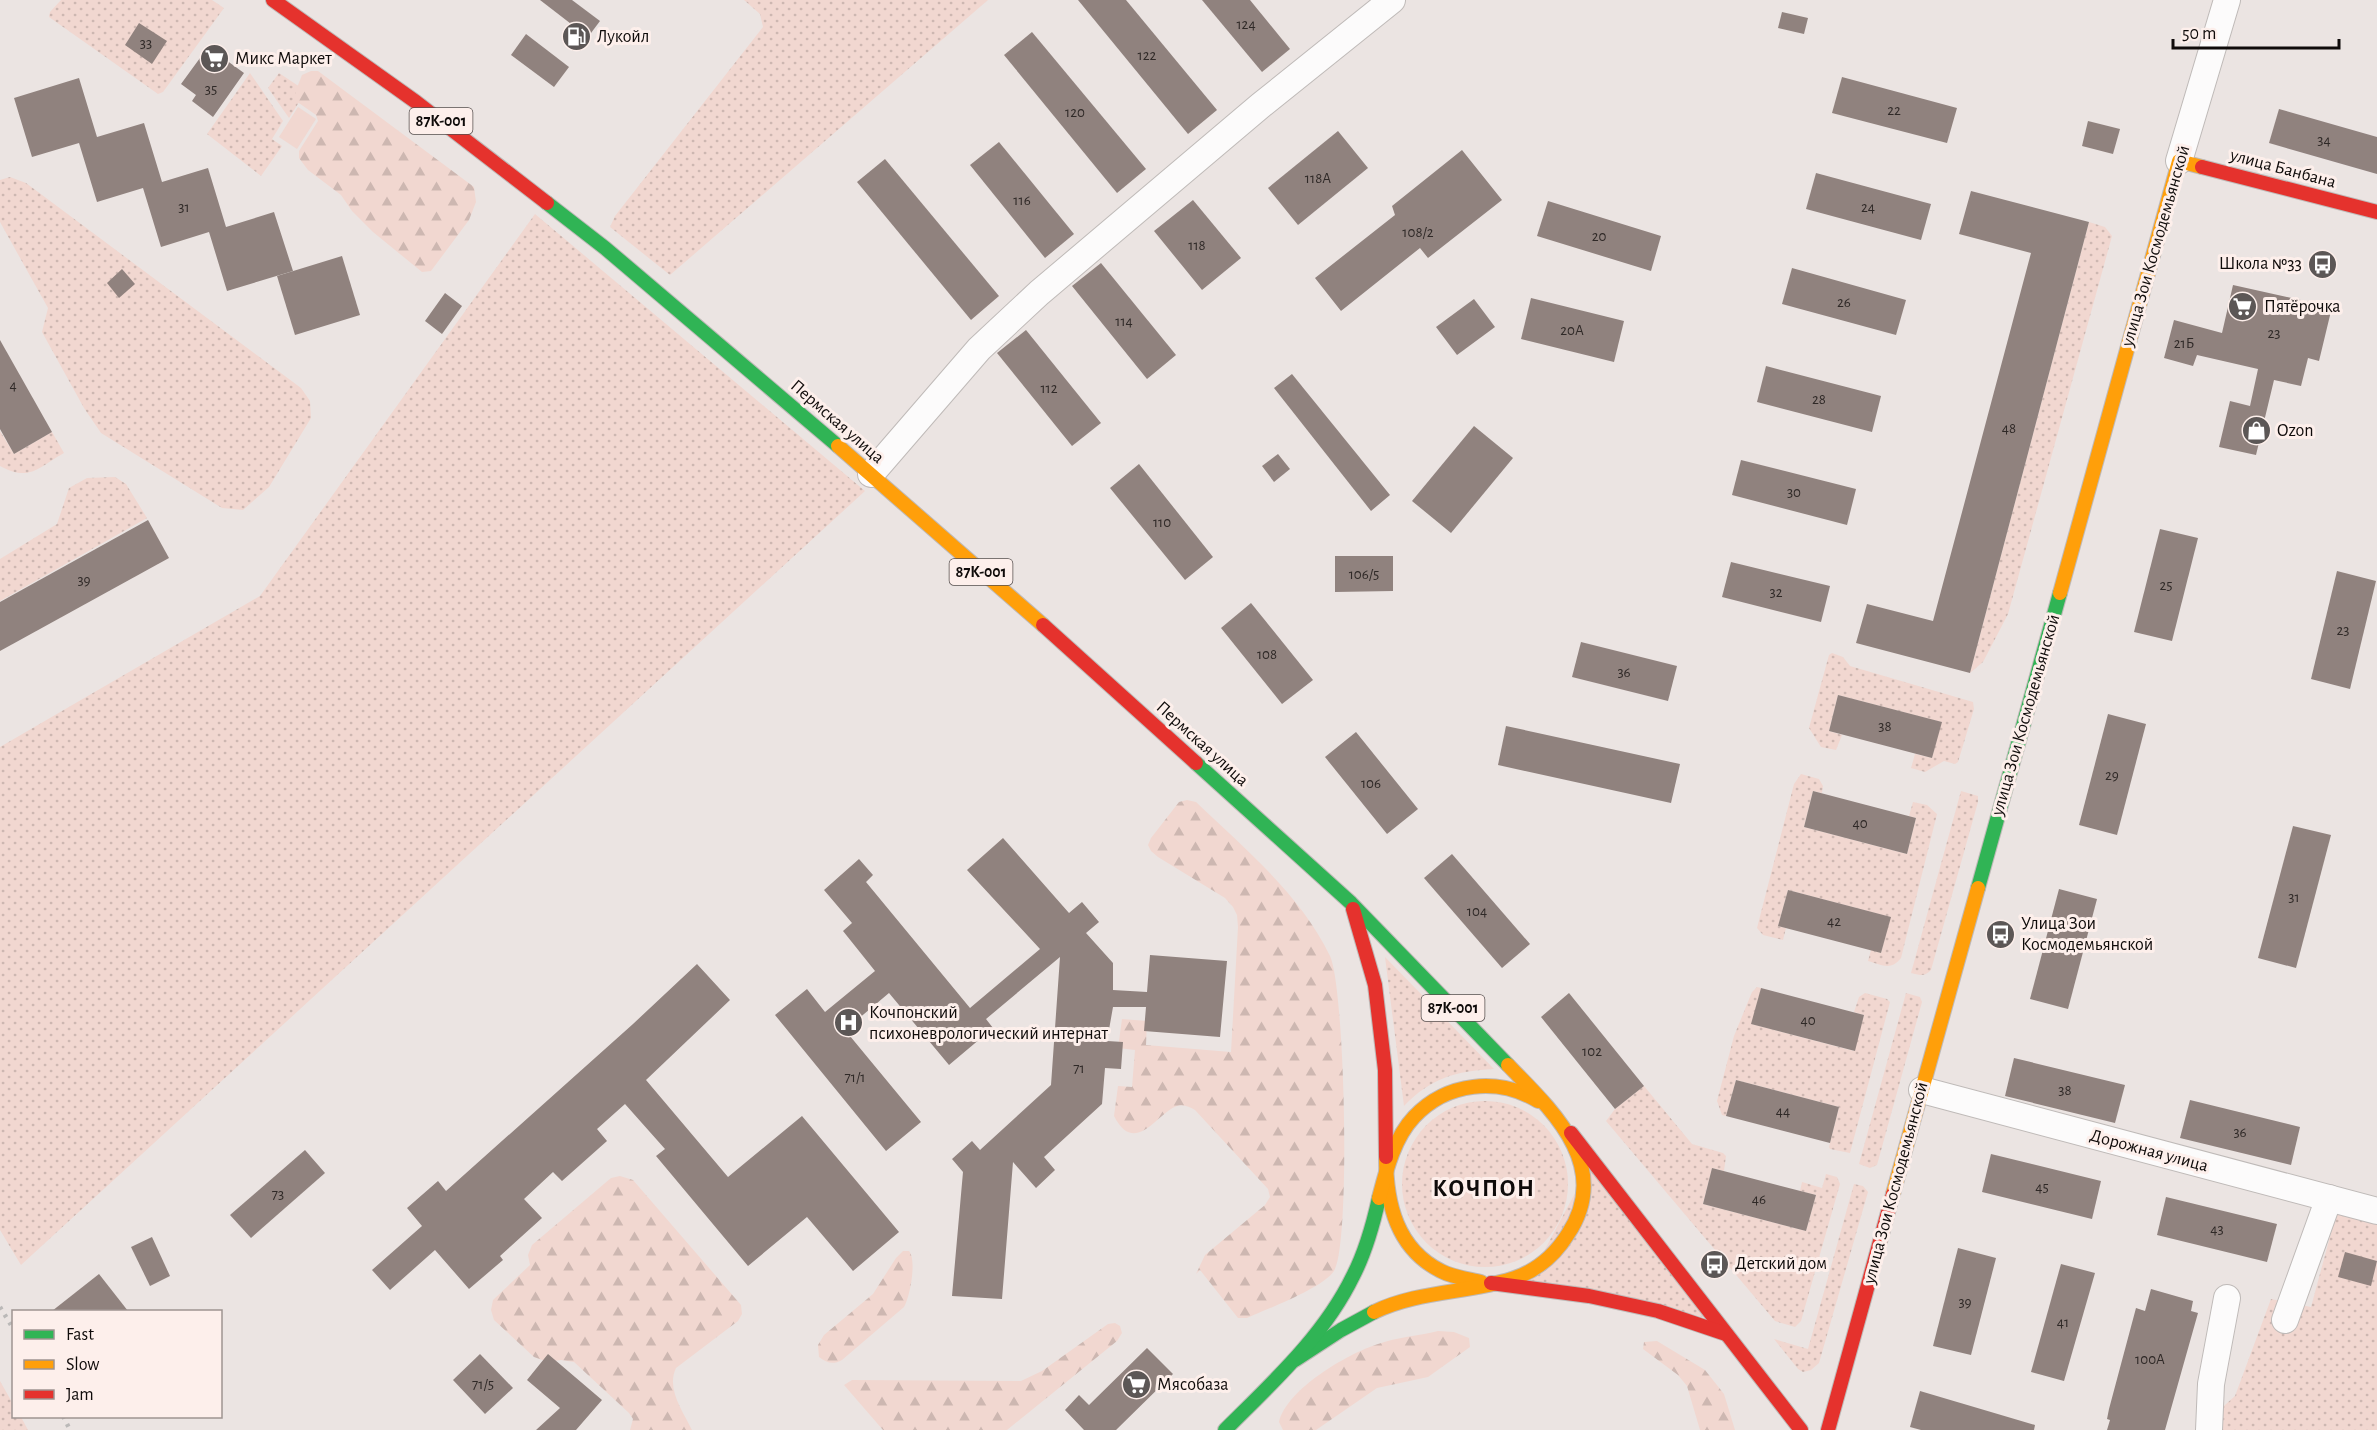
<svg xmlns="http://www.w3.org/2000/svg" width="2377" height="1430" font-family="'Alegreya Sans',sans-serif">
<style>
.grass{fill:url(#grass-dots)}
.forest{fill:url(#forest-firs)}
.park{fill:#f1d7d0}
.building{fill:#90827e}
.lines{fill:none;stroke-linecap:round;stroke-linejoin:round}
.street-casing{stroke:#bfbab8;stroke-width:28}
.fast-casing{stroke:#bfbab8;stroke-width:16}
.slow-casing{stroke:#bfbab8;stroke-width:16}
.jam-casing{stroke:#bfbab8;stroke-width:16}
.street{stroke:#fcfbfb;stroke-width:26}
.fast{stroke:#30b455;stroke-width:14}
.slow{stroke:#ff9f0a;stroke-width:14}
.jam{stroke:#e5322d;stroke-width:14}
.rail{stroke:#bbb9b8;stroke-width:4.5;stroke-dasharray:3 6;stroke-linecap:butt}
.labels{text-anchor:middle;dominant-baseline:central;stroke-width:6;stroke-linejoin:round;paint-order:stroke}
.number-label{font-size:15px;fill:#2f2927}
.shield{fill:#fdefeb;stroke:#564f4e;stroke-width:1.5}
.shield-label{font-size:16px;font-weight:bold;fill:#0f0b0a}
.poi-label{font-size:18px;fill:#0f0b0a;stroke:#fdefeb;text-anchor:start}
.street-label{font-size:18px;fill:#0f0b0a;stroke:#fdefeb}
.district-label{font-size:24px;font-weight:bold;letter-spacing:1.5px;fill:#0f0b0a;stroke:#fdefeb}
</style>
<defs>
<pattern id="grass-dots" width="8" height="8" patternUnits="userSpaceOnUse" patternTransform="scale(1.5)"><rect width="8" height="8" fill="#f1d7d0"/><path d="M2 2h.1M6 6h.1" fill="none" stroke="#cdb7b1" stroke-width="1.8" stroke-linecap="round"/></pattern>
<pattern id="forest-firs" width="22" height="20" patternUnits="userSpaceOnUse" patternTransform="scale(1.5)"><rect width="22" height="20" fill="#f1d7d0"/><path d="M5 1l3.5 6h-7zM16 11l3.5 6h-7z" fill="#cdb7b1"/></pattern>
</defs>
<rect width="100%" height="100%" fill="#ebe4e2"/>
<g class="grass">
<path d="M61,0H212L224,8L163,92L158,94L49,17L50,12Z"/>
<path d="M744,0H988L670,275L610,227L615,216L763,27L760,14Z"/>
<path d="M250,73L283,121L272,139L282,146L261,176L207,134Z"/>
<path d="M279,73L306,91L289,118L268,88Z"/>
<path d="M10,177L26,183L301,388L310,401L311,418L269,487L243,510L222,508L101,433L84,408L42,332L48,308L0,222V180Z"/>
<path d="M535,214L865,491L21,1265L0,1230V747L260,596Z"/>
<path d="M2089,222L2105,227L2112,236L2008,614L1983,662L1970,673Z"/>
<path d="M0,431L14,454L52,432L64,453C37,468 30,482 0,466Z"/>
<path d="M115,477L126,484L147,518L0,601V559L57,524L69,488L87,478Z"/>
<path d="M1832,653L1843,657L1850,666L1973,702L1974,709L1958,762L1955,764L1944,761L1925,772L1911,768L1915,754L1932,758L1941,722L1838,695L1829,731L1842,735L1836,750L1821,747L1809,728L1829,655Z"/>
<path d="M1801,774L1819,779L1823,786L1822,793L1813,791L1804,827L1907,854L1916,818L1909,816L1913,802L1927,805L1937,814L1901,958C1891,971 1882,965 1868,961L1871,950L1881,953L1890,917L1788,890L1778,926L1786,928L1783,940L1763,935L1757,928L1794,784Z"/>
<path d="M1961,791L1978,796V802L1931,970C1925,977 1919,975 1911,973Z"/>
<path d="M1385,957L1494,1069C1456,1071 1431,1078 1404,1106Z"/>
<path d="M1757,987L1761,988L1752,1024L1854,1051L1864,1015L1854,1012L1859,997L1865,993L1887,999L1890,1002L1850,1153L1830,1149L1829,1147L1839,1107L1736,1080L1726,1116L1722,1115L1717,1101L1734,1036L1752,992Z"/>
<path d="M1906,993L1920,997L1922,1002L1877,1165L1870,1168L1859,1164Z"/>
<path d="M1644,1086L1692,1144L1723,1153L1726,1156L1724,1171L1712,1168L1703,1204L1806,1231L1816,1195L1800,1191L1802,1182L1822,1188L1826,1174L1837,1177L1840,1184L1801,1321L1795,1327L1775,1321L1606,1121L1615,1109Z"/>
<circle cx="1485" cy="1184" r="83"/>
<path d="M1589,1167L1704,1317L1528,1281Z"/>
<path d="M1854,1184L1863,1186L1868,1192L1819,1363L1811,1370L1803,1372L1798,1369L1774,1339L1808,1349Z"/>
<path d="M2337,1211L2377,1221V1430H2197L2235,1396L2271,1299L2311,1307Z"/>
<path d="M0,1381L13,1404L14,1416L21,1417L28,1430H0Z"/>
</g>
<g class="forest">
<path d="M311,71H318L474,187L476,202L469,220L431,271L422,272L373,232L352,211L341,195L308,170L299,158V151L318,121L316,115L296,101V90L302,75Z"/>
<path d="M1187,800L1196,802C1245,849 1300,894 1330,956C1345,988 1351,1244 1334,1271C1323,1288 1267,1309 1247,1318H1238L1200,1270L1196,1274L1205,1255L1265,1205L1270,1197L1268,1189L1195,1110C1190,1107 1183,1104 1177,1106C1157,1113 1135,1157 1114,1116L1118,1086L1132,1087L1135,1050L1118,1048L1122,1019L1147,1021L1146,1045L1231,1052L1238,927L1237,915L1233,907L1225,898L1158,857L1151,851L1148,845L1151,838L1179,802Z"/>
<path d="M620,1176L633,1180L741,1305L742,1314L738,1321L676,1368C666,1389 683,1411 692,1430H630L633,1419L629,1413L574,1362L561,1360L548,1362L534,1357L494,1320L491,1310L493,1300L530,1265L528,1255L532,1245L611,1178Z"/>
<path d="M903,1251H909C917,1260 910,1297 904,1307L842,1360C833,1365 827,1363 819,1357L818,1345L824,1335L873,1294L896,1258Z"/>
<path d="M1115,1323L1120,1326L1122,1333L1117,1341L1007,1430H883L844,1385L852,1380L1021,1381L1042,1371L1108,1324Z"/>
<path d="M1438,1331L1454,1332L1469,1338L1470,1347L1428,1377L1377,1388L1316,1430H1283L1279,1422C1287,1389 1347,1354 1378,1344C1397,1337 1418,1336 1438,1331Z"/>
<path d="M1657,1341L1705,1370L1724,1394L1735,1430H1700L1687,1386L1678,1375L1643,1349L1644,1342Z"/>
</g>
<path class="park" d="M298,107L316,119L297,149L279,137Z"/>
<g class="building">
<path d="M540,0H572L600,21L588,37Z"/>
<path d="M1078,0H1126L1217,110L1188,134Z"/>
<path d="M1202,0H1250L1290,49L1262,72Z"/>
<path d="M1782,12L1808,18L1804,34L1778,28Z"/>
<path d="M139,23L167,41L152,64L125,45Z"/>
<path d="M1032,32L1146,169L1117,193L1004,55Z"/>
<path d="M526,34L569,67L554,87L511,55Z"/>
<path d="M208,47L244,73L213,117L192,101L196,95L181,84Z"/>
<path d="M1842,77L1957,108L1947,143L1832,113Z"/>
<path d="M79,78L97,137L144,123L162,182L208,168L226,227L274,212L293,271L227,291L209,232L161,247L143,188L97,202L79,143L32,157L14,98Z"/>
<path d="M2279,109L2377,137V174L2269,143Z"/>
<path d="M2088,121L2120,129L2113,154L2082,146Z"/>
<path d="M1338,131L1368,168L1298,225L1268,188Z"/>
<path d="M999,142L1074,234L1045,258L970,165Z"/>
<path d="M1462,150L1502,200L1428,258L1420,248L1341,311L1315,278L1395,215L1392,206Z"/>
<path d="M885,159L999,296L971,320L857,182Z"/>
<path d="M1816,173L1931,204L1921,240L1806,209Z"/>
<path d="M1971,191L2089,222L1970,673L1856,643L1867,604L1933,621L2031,253L1959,234Z"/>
<path d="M1193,200L1241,258L1202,290L1154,231Z"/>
<path d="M1548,201L1661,236L1651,271L1537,236Z"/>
<path d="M342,256L360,315L295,335L277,276Z"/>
<path d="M1101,263L1176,355L1147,379L1072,286Z"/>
<path d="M1792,268L1906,300L1896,335L1782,304Z"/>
<path d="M122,269L135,284L119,298L107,283Z"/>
<path d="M2233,285L2332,307L2319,361L2308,358L2301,386L2274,380L2256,455L2219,447L2230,401L2250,406L2258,369L2197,355L2193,366L2164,358L2174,320L2222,333Z"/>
<path d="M445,293L462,306L442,334L425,321Z"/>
<path d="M1531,298L1624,321L1614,362L1521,339Z"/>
<path d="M1474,299L1495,327L1457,355L1436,327Z"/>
<path d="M1026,330L1101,423L1072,446L997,353Z"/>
<path d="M0,340L52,432L14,454L0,429Z"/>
<path d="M1766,366L1881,396L1872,432L1757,402Z"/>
<path d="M1292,374L1390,495L1371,511L1274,388Z"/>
<path d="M1474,426L1513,458L1451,533L1412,501Z"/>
<path d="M1278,454L1290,469L1274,482L1262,466Z"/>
<path d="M1741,460L1856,489L1847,525L1732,495Z"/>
<path d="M1139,464L1213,557L1185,580L1110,488Z"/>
<path d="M148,520L169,558L0,651V602Z"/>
<path d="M2160,529L2198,538L2172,641L2134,632Z"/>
<path d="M1335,556H1393V591L1335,592Z"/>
<path d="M1731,562L1830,586L1821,622L1722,597Z"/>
<path d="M2337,571L2376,581L2350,689L2311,679Z"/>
<path d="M1251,603L1313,680L1282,704L1221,628Z"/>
<path d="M1581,642L1677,666L1668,701L1572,677Z"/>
<path d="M1838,695L1942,722L1932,758L1829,731Z"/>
<path d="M2108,714L2146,724L2117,835L2079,825Z"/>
<path d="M1506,726L1680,764L1671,803L1498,765Z"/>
<path d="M1356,732L1418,809L1387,834L1325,757Z"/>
<path d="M1813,791L1916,818L1907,854L1804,827Z"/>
<path d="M2293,826L2331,835L2296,968L2258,958Z"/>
<path d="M1003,838L1069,913L1082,902L1099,922L1086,933L1113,963V990L1147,992L1150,955L1227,961L1220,1037L1144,1031L1146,1007H1113L1107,1041L1123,1042L1121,1069L1105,1068L1102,1104L1044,1157L1055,1170L1036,1188L1013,1162L1002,1299L952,1296L963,1172L952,1159L972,1141L980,1150L1051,1085L1060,957L986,1019L993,1028L949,1065L889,993L845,1030L921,1122L886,1151L775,1015L807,989L825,1012L875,971L843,931L852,923L824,890L859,859L873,875L866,882L970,1008L1040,949L967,870Z"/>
<path d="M1452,854L1530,944L1502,968L1424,878Z"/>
<path d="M2059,889L2097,899L2068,1009L2030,999Z"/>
<path d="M1788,890L1891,917L1881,953L1778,926Z"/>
<path d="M697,964L730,1000L646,1080L728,1177L802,1116L899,1232L853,1271L807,1217L748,1266L656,1156L665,1149L625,1104L597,1129L607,1141L562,1181L553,1172L524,1199L542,1218L500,1256L503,1260L469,1289L435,1250L390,1290L372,1270L422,1226L407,1208L438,1181L446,1191L633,1024Z"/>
<path d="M1761,988L1864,1015L1855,1051L1751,1024Z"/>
<path d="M1569,993L1644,1086L1615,1109L1541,1017Z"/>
<path d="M2014,1058L2125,1085L2115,1123L2005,1096Z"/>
<path d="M1736,1080L1839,1107L1830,1143L1726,1116Z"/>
<path d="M2190,1100L2300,1127L2291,1165L2180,1138Z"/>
<path d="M305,1150L325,1173L251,1238L230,1215Z"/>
<path d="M1991,1154L2101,1181L2092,1219L1982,1192Z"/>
<path d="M1712,1168L1816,1195L1806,1231L1703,1204Z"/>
<path d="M2166,1197L2277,1224L2267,1262L2157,1235Z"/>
<path d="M152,1237L170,1276L150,1286L131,1247Z"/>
<path d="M1958,1248L1996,1258L1971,1355L1933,1346Z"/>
<path d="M2345,1252L2377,1261L2371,1286L2338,1277Z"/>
<path d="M2061,1264L2095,1273L2064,1381L2031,1372Z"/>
<path d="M99,1274L128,1311H52Z"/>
<path d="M2151,1289L2193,1301L2191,1311L2198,1313L2165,1430H2107L2110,1420L2107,1419L2109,1409L2136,1308L2145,1311Z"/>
<path d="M1147,1348L1173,1374L1116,1430H1084L1065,1410L1079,1395L1089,1405Z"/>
<path d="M480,1354L513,1388L485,1414L453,1380Z"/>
<path d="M548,1354L602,1400L576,1430H536L560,1408L527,1380Z"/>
<path d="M1920,1391L2035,1425L2034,1430H1921L1910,1427Z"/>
</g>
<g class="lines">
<defs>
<g id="street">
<path d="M2179,161L2227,0"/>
<path d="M871,474L979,349L1039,293L1260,106L1392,0"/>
<path d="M1922,1090L2377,1211"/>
<path d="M2285,1320L2329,1198"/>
<path d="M2209,1430L2211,1384L2227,1298"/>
</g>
<g id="fast">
<path d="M547,203L605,248L838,446"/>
<path d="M1196,763L1351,903L1508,1065"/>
<path d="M1978,888L2060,593"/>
<path d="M1295,1360L1341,1330L1374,1312"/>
<path d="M1225,1430C1272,1383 1324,1336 1353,1276C1366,1251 1373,1225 1379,1198"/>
</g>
<g id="slow">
<path d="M838,446L1043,625"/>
<path d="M2060,593L2179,161L2202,167"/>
<path d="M1386,1157C1386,1204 1397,1249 1441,1271C1452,1277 1468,1279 1481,1282"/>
<path d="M1893,1194L1978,888"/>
<path d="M1379,1198C1386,1171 1394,1138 1414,1117C1447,1082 1498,1077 1538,1101"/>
<path d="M1374,1312C1417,1291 1467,1293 1512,1279C1537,1271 1555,1255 1568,1234C1613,1166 1552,1110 1508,1065"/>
</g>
<g id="jam">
<path d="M273,0L416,102L547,203"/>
<path d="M2202,167L2377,212"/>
<path d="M1043,625L1196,763"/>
<path d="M1353,909L1375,985L1385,1070L1386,1157"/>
<path d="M1571,1133L1801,1430"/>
<path d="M1491,1283L1589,1296L1658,1311L1726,1334"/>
<path d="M1828,1430L1893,1194"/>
</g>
</defs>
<use href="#street" class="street-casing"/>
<use href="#fast" class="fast-casing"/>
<use href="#slow" class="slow-casing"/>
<use href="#jam" class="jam-casing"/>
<use href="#street" class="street"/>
<use href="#fast" class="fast"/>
<use href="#slow" class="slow"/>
<use href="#jam" class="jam"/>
<g class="rail">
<path d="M0,1307L14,1330"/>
<path d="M63,1416L70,1430"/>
</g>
</g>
<defs>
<symbol id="fuel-disc" viewBox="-11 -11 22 22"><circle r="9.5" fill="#5c5756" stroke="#fdefeb"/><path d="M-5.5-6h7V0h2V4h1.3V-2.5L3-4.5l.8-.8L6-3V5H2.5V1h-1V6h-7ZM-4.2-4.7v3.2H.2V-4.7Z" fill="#fff"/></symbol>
<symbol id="supermarket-disc" viewBox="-11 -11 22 22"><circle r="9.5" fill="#5c5756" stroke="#fdefeb"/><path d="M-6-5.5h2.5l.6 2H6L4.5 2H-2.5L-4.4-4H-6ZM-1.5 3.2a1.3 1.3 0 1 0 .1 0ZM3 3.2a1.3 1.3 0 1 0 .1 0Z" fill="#fff"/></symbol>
<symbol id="bus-disc" viewBox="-11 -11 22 22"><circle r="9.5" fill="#5c5756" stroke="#fdefeb"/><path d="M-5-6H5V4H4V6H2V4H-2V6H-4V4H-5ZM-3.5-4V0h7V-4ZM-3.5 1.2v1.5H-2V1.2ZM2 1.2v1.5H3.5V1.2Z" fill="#fff"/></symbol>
<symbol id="shop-disc" viewBox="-11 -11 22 22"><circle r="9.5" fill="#5c5756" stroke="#fdefeb"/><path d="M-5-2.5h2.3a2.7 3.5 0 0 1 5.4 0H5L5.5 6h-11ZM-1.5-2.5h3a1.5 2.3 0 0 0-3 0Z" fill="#fff"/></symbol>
<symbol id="hospital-disc" viewBox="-11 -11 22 22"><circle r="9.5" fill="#5c5756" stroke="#fdefeb"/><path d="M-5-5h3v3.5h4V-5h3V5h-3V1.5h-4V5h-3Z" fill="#fff"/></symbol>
</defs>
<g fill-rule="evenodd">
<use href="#fuel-disc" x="560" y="20" width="33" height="33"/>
<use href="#supermarket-disc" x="198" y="42" width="33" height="33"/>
<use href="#bus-disc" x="2306" y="248" width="33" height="33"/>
<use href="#supermarket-disc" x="2226" y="290" width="33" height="33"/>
<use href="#shop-disc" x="2240" y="414" width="33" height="33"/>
<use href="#bus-disc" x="1984" y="918" width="33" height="33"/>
<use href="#hospital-disc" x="832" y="1006" width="33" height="33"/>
<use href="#bus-disc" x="1698" y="1248" width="33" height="33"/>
<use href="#supermarket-disc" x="1120" y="1368" width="33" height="33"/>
</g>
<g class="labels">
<g class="number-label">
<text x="1246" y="24">124</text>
<text x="146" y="43">33</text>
<text x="1147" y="55">122</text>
<text x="211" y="89">35</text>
<text x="1894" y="110">22</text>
<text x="1075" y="112">120</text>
<text x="2324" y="140">34</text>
<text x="1318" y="178">118А</text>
<text x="1022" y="200">116</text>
<text x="184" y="207">31</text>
<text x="1868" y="207">24</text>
<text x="1418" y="232">108/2</text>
<text x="1599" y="236">20</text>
<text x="1197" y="245">118</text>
<text x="1844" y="302">26</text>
<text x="1124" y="321">114</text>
<text x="1572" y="330">20А</text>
<text x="2274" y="333">23</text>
<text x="2184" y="343">21Б</text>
<text x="13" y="385">4</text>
<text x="1049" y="388">112</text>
<text x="1819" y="399">28</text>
<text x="2009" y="428">48</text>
<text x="1794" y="492">30</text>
<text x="1162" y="522">110</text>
<text x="1364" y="574">106/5</text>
<text x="84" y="580">39</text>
<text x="2166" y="585">25</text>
<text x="1776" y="592">32</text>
<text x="2343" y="630">23</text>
<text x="1267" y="654">108</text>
<text x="1624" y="672">36</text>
<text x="1885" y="726">38</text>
<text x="2112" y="775">29</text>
<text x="1371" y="783">106</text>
<text x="1860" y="823">40</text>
<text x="2294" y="897">31</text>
<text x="1477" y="911">104</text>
<text x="1834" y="921">42</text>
<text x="1808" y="1020">40</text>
<text x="1592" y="1051">102</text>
<text x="1079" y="1068">71</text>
<text x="855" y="1077">71/1</text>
<text x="2065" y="1090">38</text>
<text x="1783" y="1111">44</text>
<text x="2240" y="1132">36</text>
<text x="2042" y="1187">45</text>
<text x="278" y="1194">73</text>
<text x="1759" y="1199">46</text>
<text x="2217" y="1229">43</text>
<text x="1965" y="1302">39</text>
<text x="2063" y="1322">41</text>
<text x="2150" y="1359">100А</text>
<text x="483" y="1384">71/5</text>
</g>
<g class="shield">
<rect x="409.5" y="108" width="63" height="26" rx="4.5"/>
<rect x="949.5" y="559" width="63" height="26" rx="4.5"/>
<rect x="1421.5" y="995" width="63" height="26" rx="4.5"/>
</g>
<g class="shield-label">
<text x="441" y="121">87К-001</text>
<text x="981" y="572">87К-001</text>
<text x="1453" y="1008">87К-001</text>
</g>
<g class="poi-label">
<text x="597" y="37">Лукойл</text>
<text x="235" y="59">Микс Маркет</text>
<text x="2302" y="264" text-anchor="end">Школа №33</text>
<text x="2264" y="307">Пятёрочка</text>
<text x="2277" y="431">Ozon</text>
<text x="2021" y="924">Улица Зои<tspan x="2021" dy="21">Космодемьянской</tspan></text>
<text x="869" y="1013">Кочпонский<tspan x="869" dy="21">психоневрологический интернат</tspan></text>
<text x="1735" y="1264">Детский дом</text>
<text x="1157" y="1385">Мясобаза</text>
</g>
<g class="street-label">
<text transform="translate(2283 169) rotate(15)">улица Банбана</text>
<text transform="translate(2156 246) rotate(-74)">улица Зои Космодемьянской</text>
<text transform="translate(837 422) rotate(41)">Пермская улица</text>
<text transform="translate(2026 715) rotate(-74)">улица Зои Космодемьянской</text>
<text transform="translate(1202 744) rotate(42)">Пермская улица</text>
<text transform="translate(2149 1151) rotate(15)">Дорожная улица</text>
<text transform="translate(1896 1183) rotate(-75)">улица Зои Космодемьянской</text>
</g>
<g class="district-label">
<text x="1484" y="1189">КОЧПОН</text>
</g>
</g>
<rect x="12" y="1310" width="210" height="108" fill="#fdefeb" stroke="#9e9491" stroke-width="1.5"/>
<rect x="24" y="1330" width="30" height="9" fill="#30b455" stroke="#9e9491" stroke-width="1.5"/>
<text x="66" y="1340" font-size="18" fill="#0f0b0a">Fast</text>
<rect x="24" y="1360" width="30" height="9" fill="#ff9f0a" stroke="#9e9491" stroke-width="1.5"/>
<text x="66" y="1370" font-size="18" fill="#0f0b0a">Slow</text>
<rect x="24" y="1390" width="30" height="9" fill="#e5322d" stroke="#9e9491" stroke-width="1.5"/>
<text x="66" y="1400" font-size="18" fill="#0f0b0a">Jam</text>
<path d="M2173 39v9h166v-9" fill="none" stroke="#0f0b0a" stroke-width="3"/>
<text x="2182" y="39" font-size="18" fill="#0f0b0a" stroke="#fdefeb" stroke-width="4.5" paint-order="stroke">50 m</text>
</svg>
